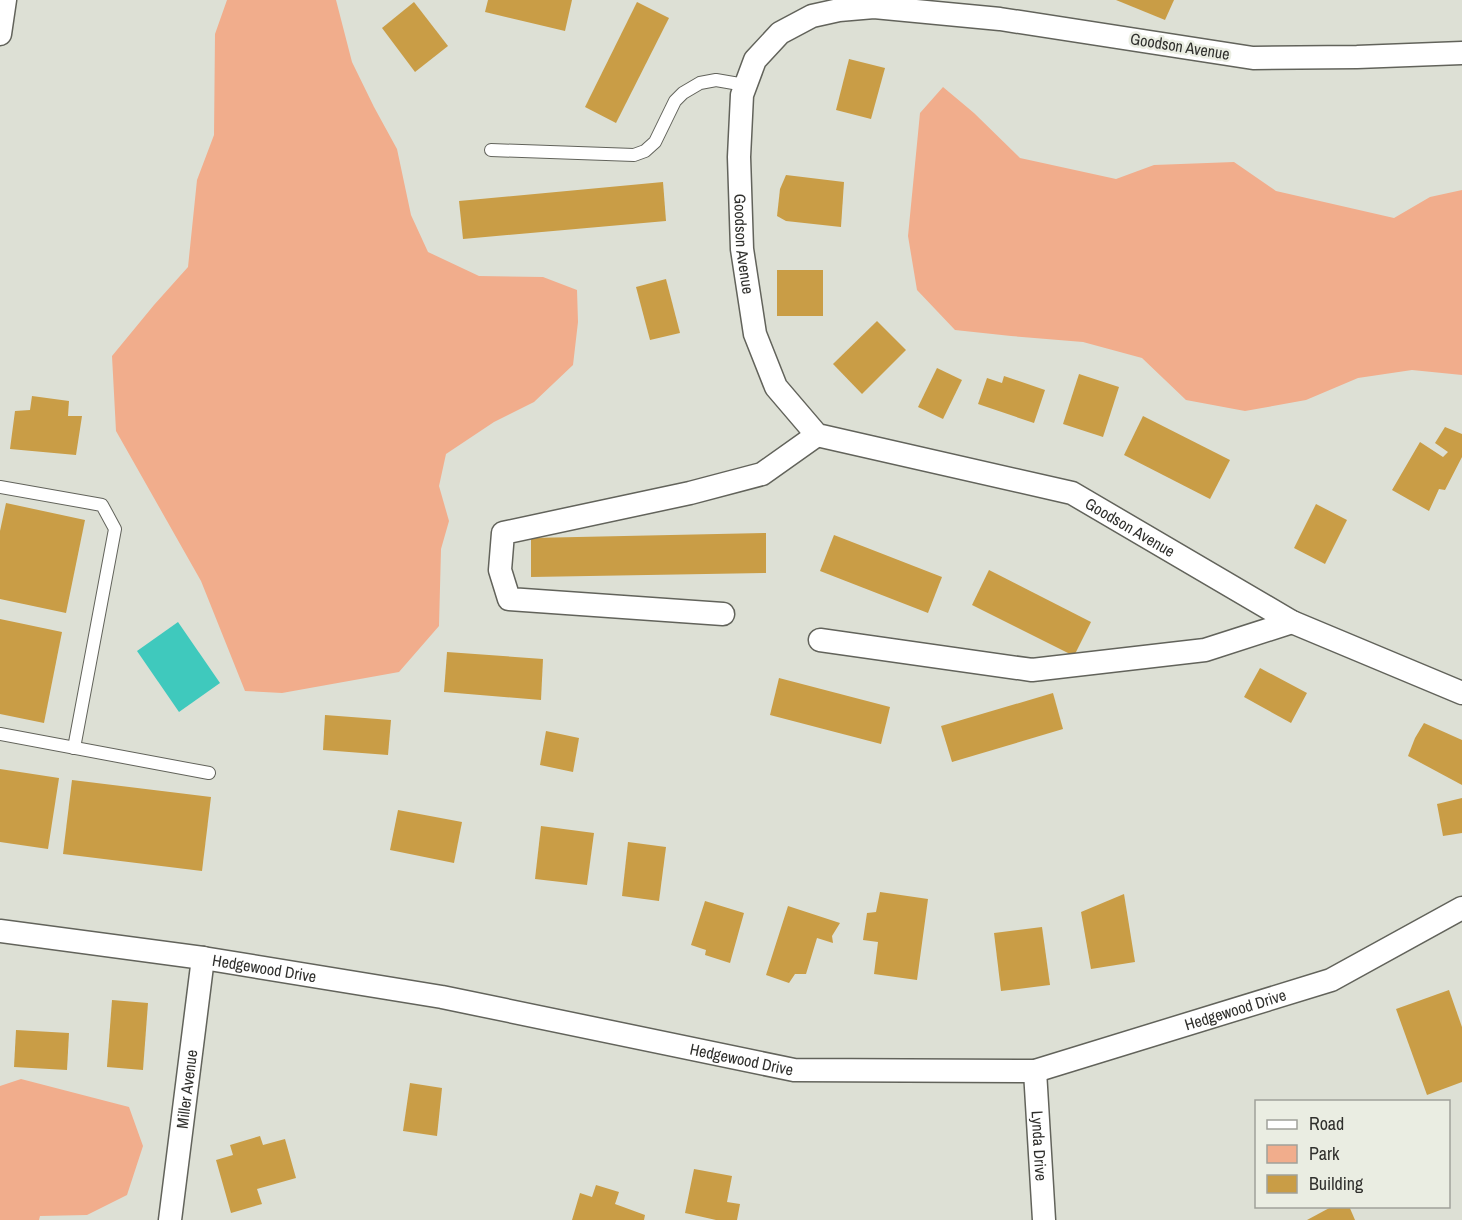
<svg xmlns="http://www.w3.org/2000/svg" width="1462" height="1220" font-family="'Archivo Narrow',sans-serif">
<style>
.green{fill:#f1ad8c}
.water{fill:#3fc9bd}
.building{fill:#c99d46}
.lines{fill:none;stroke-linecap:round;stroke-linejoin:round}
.lane-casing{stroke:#62635b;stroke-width:14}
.street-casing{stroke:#62635b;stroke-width:25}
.lane{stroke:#fff;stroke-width:12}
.street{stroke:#fff;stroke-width:22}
.labels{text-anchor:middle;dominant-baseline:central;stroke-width:5;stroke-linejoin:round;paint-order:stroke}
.street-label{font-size:16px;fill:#30302d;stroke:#eaede2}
</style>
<rect width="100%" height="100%" fill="#dde0d5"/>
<g class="green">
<path d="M227,0H336L352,62L374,107L397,149L411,215L428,252L479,276L543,277L577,290L578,322L573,365L534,402L494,422L446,454L439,486L449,521L441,549L439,626L399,672L282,693L245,691L201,581L116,431L112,356L154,305L188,267L197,180L214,135L215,34Z"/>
<path d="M943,87L974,113L1020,158L1116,179L1154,165L1234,162L1276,191L1394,218L1430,197L1462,190V375L1412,370L1358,378L1306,400L1245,411L1186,400L1142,358L1083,342L1011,336L955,330L917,290L908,236L920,113Z"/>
<path d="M21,1079L129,1107L143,1146L127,1195L87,1215L40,1216L39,1220H0V1086Z"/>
</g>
<path class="water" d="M178,622L220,683L179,712L137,651Z"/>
<g class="building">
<path d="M488,0H572L565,31L485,12Z"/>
<path d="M1116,0H1174L1165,20Z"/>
<path d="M414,2L448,46L415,72L382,28Z"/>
<path d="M637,2L669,18L616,123L585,107Z"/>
<path d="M849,59L885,68L871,119L836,110Z"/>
<path d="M786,175L844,182L841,227L786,221L777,216L780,189Z"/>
<path d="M663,182L666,221L463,239L459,201Z"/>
<rect x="777" y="270" width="46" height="46"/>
<path d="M666,279L680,333L650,340L636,287Z"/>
<path d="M877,321L906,350L862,394L833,364Z"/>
<path d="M937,368L962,380L943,419L918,407Z"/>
<path d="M1079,374L1119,387L1103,437L1063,424Z"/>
<path d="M1004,376L1045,390L1034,423L978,404L987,378L1002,383Z"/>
<path d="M32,396L69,401L68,416H82L76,455L10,449L15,411L30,410Z"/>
<path d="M1143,416L1230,460L1210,499L1124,455Z"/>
<path d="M1445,427L1462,434V457L1445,490L1439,489L1429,511L1392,490L1420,442L1443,457L1448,452L1435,443Z"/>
<path d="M6,503L85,520L66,613L0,599V531Z"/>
<path d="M1316,504L1347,520L1325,564L1294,548Z"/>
<path d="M766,533V573L531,577V538Z"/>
<path d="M834,535L942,577L928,613L820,571Z"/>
<path d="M989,570L1091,622L1074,656L972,605Z"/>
<path d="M0,619L62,632L44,723L0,714Z"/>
<path d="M447,652L543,659L541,700L444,692Z"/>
<path d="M1260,668L1307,693L1291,723L1244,697Z"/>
<path d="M779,678L890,707L881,744L770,715Z"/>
<path d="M1053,693L1063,729L952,762L941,726Z"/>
<path d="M325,715L391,720L388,755L323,750Z"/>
<path d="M1424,723L1462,740V785L1408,756L1415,738Z"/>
<path d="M546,731L579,738L573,772L540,765Z"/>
<path d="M0,769L59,778L48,849L0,842Z"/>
<path d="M72,780L211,797L202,871L63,854Z"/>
<path d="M1462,798V833L1443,836L1437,804Z"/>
<path d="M398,810L462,822L454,863L390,850Z"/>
<path d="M541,826L594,833L587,885L535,879Z"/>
<path d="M628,842L666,847L659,901L622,896Z"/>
<path d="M880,892L928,899L917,980L874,974L878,942L863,940L867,913L876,912Z"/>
<path d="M1124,894L1135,962L1091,969L1081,912Z"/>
<path d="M705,901L744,913L730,963L705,955L706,950L691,945Z"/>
<path d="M788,906L840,923L832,936L833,943L817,938L806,974H795L789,983L766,975Z"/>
<path d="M1042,927L1050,985L1001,991L994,933Z"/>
<path d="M1449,990L1462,1027V1082L1427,1095L1396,1009Z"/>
<path d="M112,1000L148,1003L143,1070L107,1067Z"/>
<path d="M16,1030L69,1033L67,1070L14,1067Z"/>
<path d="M410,1083L442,1088L437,1136L403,1131Z"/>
<path d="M260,1136L263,1145L285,1139L296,1178L257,1189L262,1204L231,1213L216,1160L233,1155L230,1145Z"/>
<path d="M694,1169L732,1176L727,1202L740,1204L737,1220H716L685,1213Z"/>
<path d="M596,1185L619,1192L615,1204L645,1215L644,1220H572L580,1193L592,1197Z"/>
<path d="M1333,1206H1349L1355,1220H1307Z"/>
</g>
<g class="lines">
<defs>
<g id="lane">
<path d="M491,150L634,155L645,151L655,142L675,101L683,93L700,83L716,80L745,85"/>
<path d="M0,487L102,505L115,529L74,748"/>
<path d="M0,734L209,773"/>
</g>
<g id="street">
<path d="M0,34L5,0"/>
<path id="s1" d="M1462,53L1357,57L1253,58L1000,19L874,7L839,10L812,16L780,33L755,60L742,95L739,157L742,249L755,334L776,387L817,435L1072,493L1292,622L1462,693"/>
<path d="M723,614L509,599L500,570L503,533L690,493L762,474L817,435"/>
<path d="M820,640L1032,670L1205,650L1292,622"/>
<path id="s2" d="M0,931L203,958L442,997L794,1070L1035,1071L1331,980L1462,908"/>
<path id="s3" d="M1035,1071L1044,1220"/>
<path id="s4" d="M170,1220L203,958"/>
</g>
</defs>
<use href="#lane" class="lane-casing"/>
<use href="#street" class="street-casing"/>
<use href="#lane" class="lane"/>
<use href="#street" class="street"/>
</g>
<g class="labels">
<g class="street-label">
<text transform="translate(1180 46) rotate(9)">Goodson Avenue</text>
<text stroke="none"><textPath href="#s1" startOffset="914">Goodson Avenue</textPath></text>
<text stroke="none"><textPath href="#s1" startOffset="1454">Goodson Avenue</textPath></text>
<text stroke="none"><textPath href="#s2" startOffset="267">Hedgewood Drive</textPath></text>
<text stroke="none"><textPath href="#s2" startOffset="1257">Hedgewood Drive</textPath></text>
<text stroke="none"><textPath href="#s2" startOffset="753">Hedgewood Drive</textPath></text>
<text stroke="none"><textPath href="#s4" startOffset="132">Miller Avenue</textPath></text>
<text stroke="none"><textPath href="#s3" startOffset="75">Lynda Drive</textPath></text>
</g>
</g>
<rect x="1255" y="1100" width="195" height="108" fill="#eaede2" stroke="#a0a19a" stroke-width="1.5"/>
<rect x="1267" y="1120" width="30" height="9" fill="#ffffff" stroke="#a0a19a" stroke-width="1.5"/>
<text x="1309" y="1130" font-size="18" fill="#30302d">Road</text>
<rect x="1267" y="1145" width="30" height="18" fill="#f1ad8c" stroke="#a0a19a" stroke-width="1.5"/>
<text x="1309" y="1160" font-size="18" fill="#30302d">Park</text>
<rect x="1267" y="1175" width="30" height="18" fill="#c99d46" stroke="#a0a19a" stroke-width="1.5"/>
<text x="1309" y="1190" font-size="18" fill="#30302d">Building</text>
</svg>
